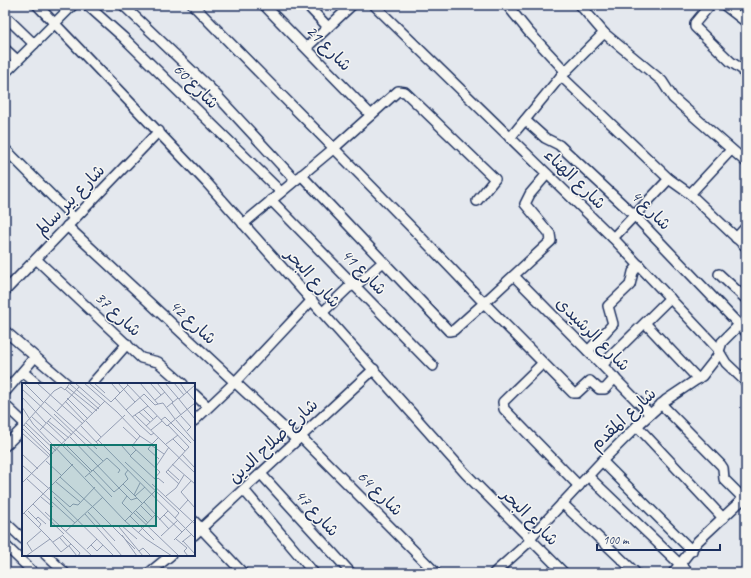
<svg xmlns="http://www.w3.org/2000/svg" width="751" height="578" font-family="Caveat,'Playpen Sans Arabic',sans-serif">
<style>
.lines{fill:none;stroke-linecap:round;stroke-linejoin:round}
.minor-casing{stroke:#1b2f5e;stroke-width:12}
.minor{stroke:#f6f6f2;stroke-width:9}
.labels{text-anchor:middle;dominant-baseline:central;stroke-width:3;stroke-linejoin:round;paint-order:stroke}
.street-label{font-size:17px;fill:#1b2f5e;stroke:#f6f6f2}
.inset-road{fill:none;stroke:#949eb4;stroke-width:1}
.view{fill:#0f766e;fill-opacity:0.15;stroke:#0f766e;stroke-width:2}
.inset-edge{fill:none;stroke:#1b2f5e;stroke-width:2}
</style>
<rect width="100%" height="100%" fill="#e4e8ee"/>
<filter id="ink" filterUnits="userSpaceOnUse"><feTurbulence type="fractalNoise" baseFrequency=".025" numOctaves="2"/><feDisplacementMap in="SourceGraphic" scale="8" xChannelSelector="R" yChannelSelector="G"/><feConvolveMatrix kernelMatrix="1 2 1 2 8 2 1 2 1" color-interpolation-filters="sRGB"/></filter>
<g filter="url(#ink)">
<g class="lines">
<defs>
<g id="minor">
<path d="M37,5L207,183L466,474L564,573"/>
<path d="M87,5L124,38L281,192"/>
<path d="M123,5L209,87L295,180"/>
<path d="M193,5C290,105 389,202 484,303L454,330L449,331L301,175"/>
<path d="M264,5L371,115"/>
<path d="M307,5L328,27"/>
<path d="M374,5L613,238L717,348L726,363L746,382"/>
<path d="M507,5L528,31L566,72"/>
<path d="M580,5L604,33L662,81L673,98L746,162"/>
<path d="M710,5L695,23V27L731,62L743,70L746,78"/>
<path d="M724,5L746,22"/>
<path d="M5,16L34,44"/>
<path d="M604,33L561,76L669,179L690,194L746,247"/>
<path d="M307,47L352,5"/>
<path d="M5,49L17,60"/>
<path d="M5,73L73,5"/>
<path d="M525,120L545,138L559,145L634,215L746,332"/>
<path d="M510,138L561,76"/>
<path d="M5,149L74,218"/>
<path d="M547,174L530,194L525,204L550,234L551,241L484,303L573,393H577L590,381L599,389H605L615,378"/>
<path d="M690,194L731,150"/>
<path d="M271,200L433,366"/>
<path d="M243,224L333,149L398,91L405,92L495,179L477,201"/>
<path d="M67,226L297,440"/>
<path d="M613,238L669,179"/>
<path d="M736,238L746,227"/>
<path d="M36,259L141,358L158,362L183,384"/>
<path d="M719,274L746,299"/>
<path d="M514,276L650,414"/>
<path d="M5,291L159,131"/>
<path d="M323,312L348,288L360,282L383,262"/>
<path d="M645,323L698,379"/>
<path d="M5,331L67,384"/>
<path d="M588,351L613,324L608,306L630,285L633,272L639,265"/>
<path d="M543,363L503,402L504,409L579,486"/>
<path d="M602,365L670,298"/>
<path d="M23,372L37,384"/>
<path d="M92,384L127,344"/>
<path d="M5,392L35,357"/>
<path d="M194,394L208,407"/>
<path d="M661,404L721,465L723,468L724,479L746,501"/>
<path d="M5,405L23,422"/>
<path d="M194,421L235,382L312,300"/>
<path d="M637,426L723,518"/>
<path d="M301,437L436,573"/>
<path d="M5,446L23,428"/>
<path d="M602,461L692,551"/>
<path d="M261,474L351,573"/>
<path d="M588,476L689,573"/>
<path d="M244,490L314,573"/>
<path d="M562,503L636,573"/>
<path d="M194,521L243,573"/>
<path d="M5,522L23,539"/>
<path d="M194,535L374,369"/>
<path d="M529,539L602,461L637,426L666,400L702,376L717,357L722,342L739,325"/>
<path d="M5,545L34,573"/>
<path d="M46,555L65,573"/>
<path d="M149,573L171,555"/>
<path d="M494,573L530,541"/>
<path d="M673,573L698,541L744,498"/>
</g>
</defs>
<use href="#minor" class="minor-casing"/>
<use href="#minor" class="minor"/>
</g>
</g>
<g class="labels">
<g class="street-label">
<text transform="translate(329 48) rotate(46)">شارع 21</text>
<text transform="translate(196 86) rotate(45)">شارع 60</text>
<text transform="translate(575 179) rotate(44)">شارع الهناء</text>
<text transform="translate(70 200) rotate(-46)">شارع بير سالم</text>
<text transform="translate(651 210) rotate(45)">شارع 4</text>
<text transform="translate(364 272) rotate(46)">شارع 41</text>
<text transform="translate(313 278) rotate(48)">شارع البحر</text>
<text transform="translate(118 314) rotate(43)">شارع 37</text>
<text transform="translate(193 322) rotate(43)">شارع 42</text>
<text transform="translate(593 334) rotate(45)">شارع الرشيدى</text>
<text transform="translate(623 419) rotate(-43)">شارع المقدم</text>
<text transform="translate(273 441) rotate(-43)">شارع صلاح الدين</text>
<text transform="translate(380 493) rotate(45)">شارع 64</text>
<text transform="translate(317 513) rotate(48)">شارع 47</text>
<text transform="translate(530 517) rotate(45)">شارع البحر</text>
</g>
</g>
<g transform="translate(22 383)">
<rect width="173" height="173" fill="#e4e8ee"/>
<path class="inset-road" d="M2,0L22,20M15,0L61,41M53,0L79,23M62,0L95,29L118,53L130,61L137,54M67,0L89,19L93,15L118,42L129,52L132,50M72,0L83,10M89,0L98,10M96,0L113,19M104,0L145,43L173,20M118,0L136,21L141,20L153,36M128,0L139,12M135,0L151,19M143,0L156,15M152,0L162,12M158,0L165,10M48,1L77,26M45,4L75,28M0,6L50,52M43,6L71,31M165,9L173,18M0,14L24,40M45,15L66,36M93,15L106,2M157,16L173,2M133,17L143,9M43,18L63,39M23,19L75,66M150,20L159,32M0,24L11,41L103,138L124,156L150,173M145,24L156,15L173,36M121,26L131,36M104,27L122,11L133,22L136,21M35,28L57,4M117,29L128,39M32,31L81,78M113,32L173,90M159,33L169,44L165,48M10,34L40,61M110,34L126,23M139,37L143,34L169,60M154,37L172,58M26,38L47,55M64,38L79,54M4,40L34,68M25,40L44,58M2,42L31,71M146,42L167,64L144,89L157,101M59,43L78,63M124,43L135,33M0,44L32,8L39,4L43,7L48,0M101,44L115,57M0,45L29,73M18,47L29,35M129,47L140,38M0,50L27,74M118,53L110,63L138,89L132,96M48,54L97,105L92,109L71,87M151,56L163,68M76,57L173,155M74,59L103,32M42,60L70,88M130,61L126,66L137,76M144,61L156,52M40,62L68,89M129,62L142,71M100,63L108,72M114,67L108,73L134,97L136,95L142,100M0,71L16,86M160,71L173,85M24,78L39,92M103,79L157,130L153,135M150,81L173,101M0,82L48,124M133,85L147,64M106,87L103,91L106,96L97,105L109,117L115,115M146,87L157,97M67,90L90,114M38,94L71,124M63,94L85,75L98,87L96,90M5,96L53,140M169,98L159,109L173,125M34,99L58,119M0,100L83,18M101,101L120,120M130,101L173,141M112,112L118,100M105,113L100,120L110,130M113,113L123,104M144,113L154,105L162,92M19,114L31,124M32,114L92,173M122,119L147,146M11,121L42,151M118,122L131,135M48,124L51,121L56,122L73,104M71,124L113,166M113,127L126,140M157,127L166,117M6,128L19,141L17,144M23,129L70,173M66,129L93,158M111,129L157,173M2,130L28,156M63,131L100,173M0,132L51,81M142,132L160,149M108,133L132,157M14,136L16,134L24,141M137,137L146,128M103,138L133,108M99,142L115,156M97,144L121,173M44,148L81,114M116,150L133,132M40,152L58,170L56,173M100,152L115,173M139,153L156,137M38,155L46,164M154,156L165,165L162,168L166,173M152,157L173,136M161,158L173,171M31,159L41,152M160,159L170,151M69,162L75,168L81,162M47,163L55,173M65,166L75,156M10,168L5,160L20,147M117,168L121,165L129,173M4,173L28,156L39,169L49,161"/>
<path class="view" d="M29,62H134V143H29Z"/>
<rect width="173" height="173" class="inset-edge"/>
</g>
<rect width="751" height="578" fill="none" stroke="#f6f6f2" stroke-width="20"/>
<rect x="10" y="10" width="731" height="558" fill="none" stroke="#1b2f5e" stroke-width="1.5" filter="url(#ink)"/>
<path d="M597 544v6h123v-6" fill="none" stroke="#1b2f5e" stroke-width="2"/>
<text x="603" y="544" font-size="12" fill="#1b2f5e" stroke="#f6f6f2" stroke-width="3" paint-order="stroke">100 m</text>
</svg>
